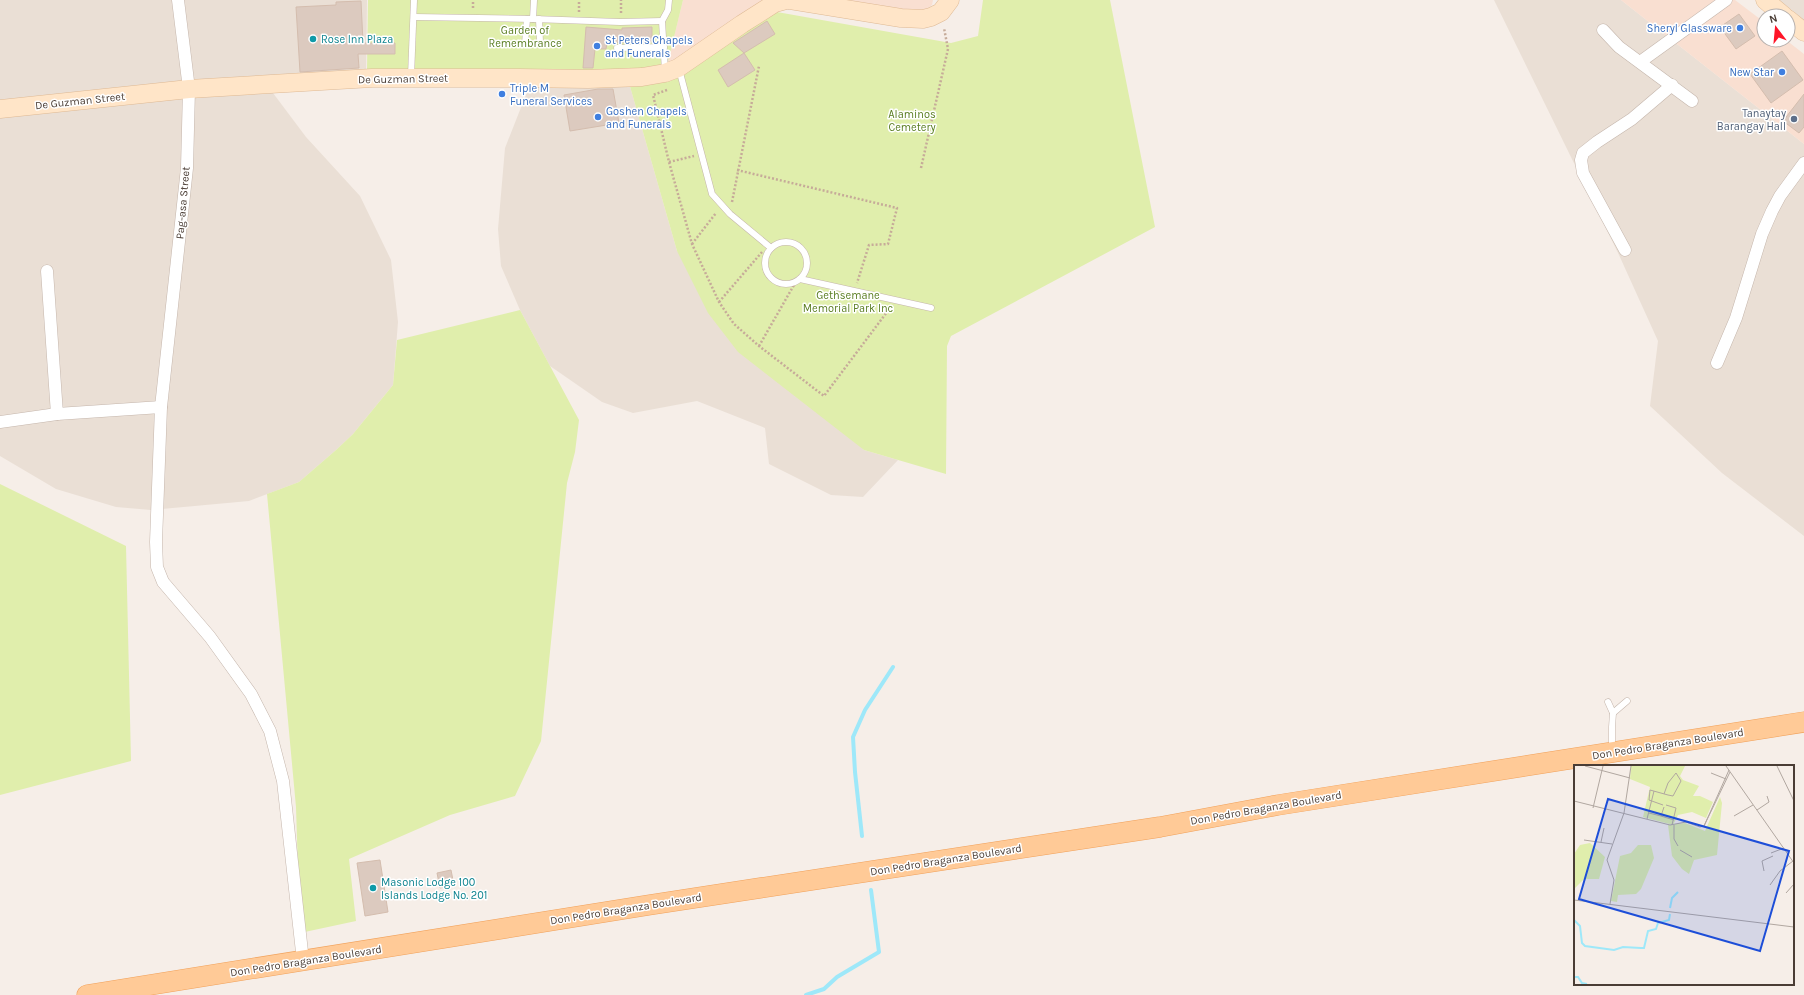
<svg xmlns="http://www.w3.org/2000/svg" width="1804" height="995" font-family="Karla,sans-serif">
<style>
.residential{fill:#eadfd5}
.commercial{fill:#f9dfd1}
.green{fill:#e0eeac}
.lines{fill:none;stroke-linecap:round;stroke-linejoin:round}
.stream{stroke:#9ee8f9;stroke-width:4}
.building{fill:#dccabf;stroke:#d4bdae}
.lane-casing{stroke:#c5b6ac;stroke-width:7}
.street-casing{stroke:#c5b6ac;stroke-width:13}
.secondary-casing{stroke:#deb994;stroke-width:19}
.primary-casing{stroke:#f1a15a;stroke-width:21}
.path{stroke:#c6ab99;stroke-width:2.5;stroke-dasharray:2 2;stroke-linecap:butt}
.lane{stroke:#fff;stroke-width:6}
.street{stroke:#fff;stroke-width:12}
.secondary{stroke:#ffe5c8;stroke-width:18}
.primary{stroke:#ffca97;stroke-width:20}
.shop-dot{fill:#3f7fe0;stroke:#fff;stroke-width:1.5}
.culture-dot{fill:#0f9aa8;stroke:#fff;stroke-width:1.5}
.service-dot{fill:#5c6f8a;stroke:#fff;stroke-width:1.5}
.labels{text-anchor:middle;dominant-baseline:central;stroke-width:3;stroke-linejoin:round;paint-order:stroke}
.shop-label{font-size:11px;fill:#366cbe;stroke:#fff;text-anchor:start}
.park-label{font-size:11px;fill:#597d20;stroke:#fff}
.culture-label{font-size:11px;fill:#0d838f;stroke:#fff;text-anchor:start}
.street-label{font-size:11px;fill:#4a3d35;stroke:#fff}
.service-label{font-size:11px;fill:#4e5e75;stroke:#fff;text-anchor:end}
.inset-river{fill:none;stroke:#9ee8f9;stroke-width:2}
.inset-road{fill:none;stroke:#b1a7a0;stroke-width:1}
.view{fill:#1d4ed8;fill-opacity:0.15;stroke:#1d4ed8;stroke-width:2}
.inset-edge{fill:none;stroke:#4a3d35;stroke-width:2}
</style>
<rect width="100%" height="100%" fill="#f6eee8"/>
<g class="residential">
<path d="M0,0H178L185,85L0,104Z"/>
<path d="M179,0H367L366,78L270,89L306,137L360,196L391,260L398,322L393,385L353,434L336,450L299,482L249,501L151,510L116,507L56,489L0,456V115L189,89Z"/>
<path d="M1494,0H1621L1804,144V536L1722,473L1650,406L1658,341L1619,255Z"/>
<path d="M1770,0H1804V29Z"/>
<path d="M629,83L677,251L864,450L898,460L863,497L831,495L769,464L765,428L697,401L633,413L602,402L550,366L520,310L501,266L498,229L505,148L529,87Z"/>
</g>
<g class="commercial">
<path d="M683,0H771L671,65L668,61Z"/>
<path d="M838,0H933L932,5L922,13Z"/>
<path d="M1621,0H1735L1764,22V40H1786L1804,54V144Z"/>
</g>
<g class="green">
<path d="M368,0H683L667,66L658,69L600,71L367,70Z"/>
<path d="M983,0H1110L1155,227L951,336L947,346L946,474L864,450L738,352L708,313L677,251L629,83L777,12L951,43L978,36Z"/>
<path d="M520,310L579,420L575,452L567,483L541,741L515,796L450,815L349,859L356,921L300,933L296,807L267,494L299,482L336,450L353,434L393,385L397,340Z"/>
<path d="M0,484L126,546L131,761L0,795Z"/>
</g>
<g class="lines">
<g class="stream">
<path d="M862,836L855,772L853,737L865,710L893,667"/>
<path d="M806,995L824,989L837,977L879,952L871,890"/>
</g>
</g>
<g class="building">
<path d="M361,1L363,43H395V54H358L359,68L300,72L296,7L336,5V2Z"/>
<path d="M1739,14L1755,36L1736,49L1720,27Z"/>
<path d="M767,21L775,34L744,53L733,43Z"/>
<path d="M586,27L622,30V28L652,27V42L607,43L606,49H595L593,68H583Z"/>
<path d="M1782,51L1803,80L1771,103L1750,74Z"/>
<path d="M744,53L755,70L728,87L718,70Z"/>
<path d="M598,89H613L619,123L570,131L564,95Z"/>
<path d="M1804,94V127L1799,133L1783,121Z"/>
<path d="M380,860L388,912L365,916L357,863Z"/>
<path d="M451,870L453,880L450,881L451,886L440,888L437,873Z"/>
</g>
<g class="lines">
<defs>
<g id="lane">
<path d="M414,17L533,19L534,0"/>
<path d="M533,19L620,22L662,21"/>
<path d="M539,19L540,42"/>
<path d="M525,44L527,19"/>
<path d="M617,48L664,47"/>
<path d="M679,69L712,194L730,214L771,248"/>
<path d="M665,71L662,21L668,10L669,0"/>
<path d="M411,76L414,0"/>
<circle cx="786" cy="263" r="21"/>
<path d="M800,279L931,308"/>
<path d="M1608,702L1613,713"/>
<path d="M1612,749V727L1613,713L1627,701"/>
</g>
<g id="street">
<path d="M178,0L189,89L187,168L161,407L156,542L157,567L163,582L210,637L251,694L270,731L283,781L303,961"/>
<path d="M1603,30L1619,47L1692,101"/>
<path d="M1640,62L1726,0"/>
<path d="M1625,250L1583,173L1581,160L1583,153L1597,142L1632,119L1672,85"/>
<path d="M47,271L57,414"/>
<path d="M1717,363L1736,318L1762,234L1772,211L1780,196L1804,163"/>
<path d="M0,422L57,414L161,407"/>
</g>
<g id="secondary">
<path d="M790,0L901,18L923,19L931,17L941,12L950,0"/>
<path d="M1765,0L1784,16"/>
<path d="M1788,19L1804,32"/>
<path d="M0,109L189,89L372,78H519L588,79L642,77L665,73L678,68L742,24L775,3L786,0"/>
</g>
<path id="primary" d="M87,995L649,905L1160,827L1278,805L1804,722"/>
</defs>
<use href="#lane" class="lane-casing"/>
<use href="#street" class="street-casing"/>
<use href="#secondary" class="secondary-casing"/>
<use href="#primary" class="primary-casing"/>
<g class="path">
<path d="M473,8V0"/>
<path d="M579,12V0"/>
<path d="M621,13V0"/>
<path d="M667,90L653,95L669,162L692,244L719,302L734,324L759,346L824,396L890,308"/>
<path d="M669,162L694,156"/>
<path d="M921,168L948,49L944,28"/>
<path d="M737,170L897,208L888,244L869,245L857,283"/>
<path d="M732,202L759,66"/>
<path d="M692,244L716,213"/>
<path d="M719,302L762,252"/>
<path d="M759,346L794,285"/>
</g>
<use href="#lane" class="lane"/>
<use href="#street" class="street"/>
<use href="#secondary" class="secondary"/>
<use href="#primary" class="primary"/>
</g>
<g class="shop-dot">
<circle cx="1740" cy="28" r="4"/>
<circle cx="597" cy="46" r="4"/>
<circle cx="1782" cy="72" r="4"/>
<circle cx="502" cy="94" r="4"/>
<circle cx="598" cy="117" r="4"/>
</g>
<g class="culture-dot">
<circle cx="313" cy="39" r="4"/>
<circle cx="373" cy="888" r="4"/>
</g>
<circle class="service-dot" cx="1794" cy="119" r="4"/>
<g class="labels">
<g class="shop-label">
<text x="1732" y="28" text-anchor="end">Sheryl Glassware</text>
<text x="605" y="40">St Peters Chapels<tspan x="605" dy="13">and Funerals</tspan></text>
<text x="1774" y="72" text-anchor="end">New Star</text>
<text x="510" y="88">Triple M<tspan x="510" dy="13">Funeral Services</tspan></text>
<text x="606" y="111">Goshen Chapels<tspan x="606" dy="13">and Funerals</tspan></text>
</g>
<g class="park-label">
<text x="525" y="30">Garden of<tspan x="525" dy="13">Remembrance</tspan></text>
<text x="912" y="114">Alaminos<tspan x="912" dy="13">Cemetery</tspan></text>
<text x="848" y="295">Gethsemane<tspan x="848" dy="13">Memorial Park Inc</tspan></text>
</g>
<g class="culture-label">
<text x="321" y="39">Rose Inn Plaza</text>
<text x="381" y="882">Masonic Lodge 100<tspan x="381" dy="13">Islands Lodge No. 201</tspan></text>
</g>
<g class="street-label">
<text transform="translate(403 79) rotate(-1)">De Guzman Street</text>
<text transform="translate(80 101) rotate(-6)">De Guzman Street</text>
<text transform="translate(183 203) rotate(-85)">Pag-asa Street</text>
<text transform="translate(1668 744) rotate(-9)">Don Pedro Braganza Boulevard</text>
<text transform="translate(1266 808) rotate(-10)">Don Pedro Braganza Boulevard</text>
<text transform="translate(946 860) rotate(-9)">Don Pedro Braganza Boulevard</text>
<text transform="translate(626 909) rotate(-9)">Don Pedro Braganza Boulevard</text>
<text transform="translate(306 961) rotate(-9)">Don Pedro Braganza Boulevard</text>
</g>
<g class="service-label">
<text x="1786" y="113">Tanaytay<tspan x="1786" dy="13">Barangay Hall</tspan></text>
</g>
</g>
<g transform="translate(1574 765)">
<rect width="220" height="220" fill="#f6eee8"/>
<path d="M57,1H111L106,11L109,15L125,21L119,31H126L139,37L132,53L118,47L104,50L99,60L69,52L76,22L56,14ZM146,32L148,38L143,90L120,95L115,109L108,104L98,91L94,60L111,58L131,66ZM16,78L31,92L25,114H10L0,124V89L6,80ZM64,80H77L80,93L67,124L62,129L44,130L43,137L37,136L46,91L57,88Z" fill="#e0eeac"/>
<path class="inset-river" d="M96,143L98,133L104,127M0,155L6,161L8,178L11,181L40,185L49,182L67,183H70L74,166L82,164L84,158L95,155L96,149M0,212H4L8,218L13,219"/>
<path class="inset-road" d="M11,1L56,13M152,1L220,98M203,1L220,36M137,8L152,14M0,36L96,60L112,57L126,62L130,61M89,40L75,35L76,25L94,30L99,31L107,16L102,8L94,18L90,29M92,40L102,43L98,60M19,43L29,1M183,45L195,37L193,31M75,48L87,51L90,42M87,51L100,55M160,51L179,40M73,54L80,26M100,60V74L104,81M130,61L155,5M130,61L156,7M10,75L38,79M27,77L30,63M106,85L118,92M197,88L210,83M190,106L188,96L199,91M196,120L206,106L219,96M212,128L220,119M0,135L220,162M36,139L40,115L33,95L50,48L57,1"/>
<path class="view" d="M34,34L215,86L186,186L5,134Z"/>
<rect width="220" height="220" class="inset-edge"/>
</g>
<g transform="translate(1776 28) rotate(344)"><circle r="19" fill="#ffffff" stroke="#b7b1ae"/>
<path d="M0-3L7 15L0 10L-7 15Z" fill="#ff1528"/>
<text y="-6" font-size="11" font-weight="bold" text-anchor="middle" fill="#4a3d35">N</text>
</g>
</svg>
